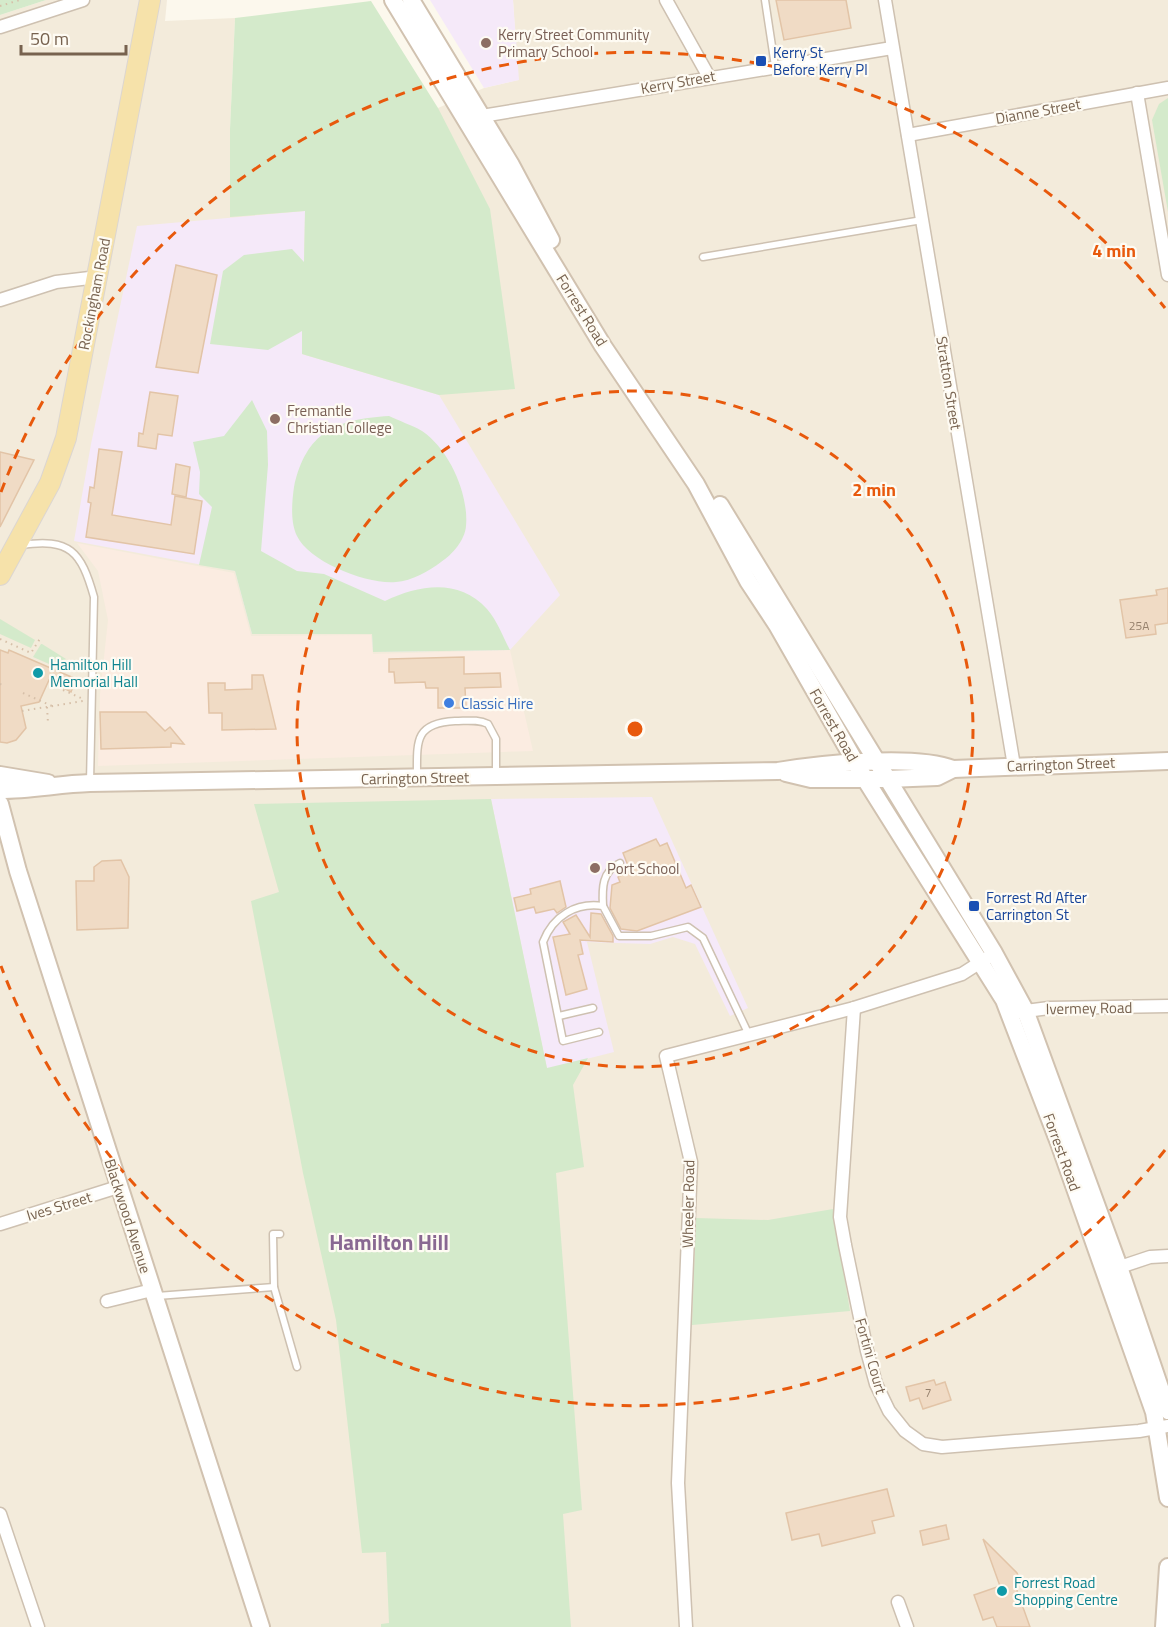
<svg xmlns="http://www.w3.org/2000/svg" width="1168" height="1627" font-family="'Titillium Web',sans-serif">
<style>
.residential{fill:#f3ebdb}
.commercial{fill:#fbece1}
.education{fill:#f5e9f9}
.green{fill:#d4eacb}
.building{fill:#f0dbc5;stroke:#e2c4a7;stroke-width:1.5}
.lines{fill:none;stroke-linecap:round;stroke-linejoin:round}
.lane-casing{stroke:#cec1b1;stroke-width:9}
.street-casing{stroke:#cec1b1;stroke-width:15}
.secondary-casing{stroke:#d1c2b0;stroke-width:20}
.primary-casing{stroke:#dcd6d1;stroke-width:22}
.path{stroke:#d6bfa8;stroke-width:2;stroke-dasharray:1.5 4.5;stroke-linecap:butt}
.lane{stroke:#fff;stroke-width:6}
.street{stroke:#fff;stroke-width:12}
.secondary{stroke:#fff;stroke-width:16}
.primary{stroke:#f6e2aa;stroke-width:20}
.ring{fill:none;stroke:#e8590c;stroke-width:3;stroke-dasharray:10 8}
.education-dot{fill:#8d6e63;stroke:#fefbf3;stroke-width:2}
.transit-dot{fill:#1a4fb4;stroke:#fefbf3;stroke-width:2}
.culture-dot{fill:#0f9aa8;stroke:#fefbf3;stroke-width:2}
.shop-dot{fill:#3f7fe0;stroke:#fefbf3;stroke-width:2}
.labels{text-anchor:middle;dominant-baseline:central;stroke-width:4.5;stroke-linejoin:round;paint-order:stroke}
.number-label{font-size:12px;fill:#95806c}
.education-label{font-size:15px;fill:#785e54;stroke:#fefbf3;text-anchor:start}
.transit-label{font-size:15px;fill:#164399;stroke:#fefbf3;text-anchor:start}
.street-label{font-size:15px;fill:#77624f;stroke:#fefbf3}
.culture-label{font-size:15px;fill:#0d838f;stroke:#fefbf3;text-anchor:start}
.shop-label{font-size:15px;fill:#366cbe;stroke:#fefbf3;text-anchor:start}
.district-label{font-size:21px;font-weight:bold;fill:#896892;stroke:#fefbf3}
.centre{fill:#e8590c;stroke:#fefbf3;stroke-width:3}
.ring-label{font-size:18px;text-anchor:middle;font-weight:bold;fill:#e8590c;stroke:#fefbf3;stroke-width:4.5;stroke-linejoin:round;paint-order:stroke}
</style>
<rect width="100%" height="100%" fill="#fcf8ed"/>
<path class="residential" d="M46,0H167L165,21L235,18L230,129L438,108L484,88L518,80L513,0H1168V1627H0V15Z"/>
<path class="commercial" d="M77,543L234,573L251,636L371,635L373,654L510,650L533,751L98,766L100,694L108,620L98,571Z"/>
<g class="education">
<path d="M430,0H513L519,80L484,88Z"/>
<path d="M305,211L302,354L439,395L560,595L510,650L373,652L372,634H252L235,571L74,541L91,444L137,226Z"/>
<path d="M652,797L748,1008L730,1016L695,944L673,937L650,944L587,942L614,1052L547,1069L491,799Z"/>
</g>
<g class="green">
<path d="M0,0H46L0,15Z"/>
<path d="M371,1L438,108L490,209L515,389L439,395L302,354V331L268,350L210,344L223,271L244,255L292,249L304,262L305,211L230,217V129L235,18Z"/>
<path d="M1168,98V212L1152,120L1159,104Z"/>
<path d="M252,400L267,431L268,465L261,551L297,571L324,574L385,601C419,585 459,578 487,609C497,620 503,637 510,650L373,652L372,634H252L235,571L199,565L212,507L199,494L200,472L193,442L224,436Z"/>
<path d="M389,416C399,421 412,425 422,431C449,449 469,494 466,526C465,540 452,555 441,562C429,571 412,581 396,582C368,585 309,562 297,536C290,522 292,501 294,487C306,432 336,419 389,416Z"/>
<path d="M0,619L35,640L31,648L0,634Z"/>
<path d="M41,644H42L66,659L56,667L33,657Z"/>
<path d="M491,799L547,1068L588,1058L573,1085L584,1167L556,1173L582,1510L563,1514L571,1627H381V1624L389,1623L386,1552L362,1553L336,1320L303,1173L251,901L279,892L254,804Z"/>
<path d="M833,1209L850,1311L692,1325L696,1218L768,1220Z"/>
</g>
<g class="building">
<path d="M776,0H846L851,28L784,40Z"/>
<path d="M176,265L217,275L198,373L156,367Z"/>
<path d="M150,392L178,396L172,436L158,434L156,449L138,446L139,433L143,434Z"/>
<path d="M99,449L122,452L112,515L171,525L175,496L202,501L194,554L86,537L91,503L88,502L90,487L94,488Z"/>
<path d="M0,452L34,460L0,527Z"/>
<path d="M176,464L190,467L186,497L172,494Z"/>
<path d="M1168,588V623L1155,625L1156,634L1126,638L1120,600L1157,595L1156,590Z"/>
<path d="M0,650L8,653L9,650L76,679L71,692L49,680L39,702L21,706L26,728L16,740L7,743L0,742Z"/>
<path d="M464,657V674L500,673L501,687L465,688L466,708H438V688H426L425,682L395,683L394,672H389V659Z"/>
<path d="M252,675H263L276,729L222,730V713H209L208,683H225V690L252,689Z"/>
<path d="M100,712H146L165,731L170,727L184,744L171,743V747L101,749Z"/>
<path d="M656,839L660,846L667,843L686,888L691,885L701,907L637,931L621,929L610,908L612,885L620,882L618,877L630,871L623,853Z"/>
<path d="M121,860L129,877L128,928L77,930L76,881H94V867L102,861Z"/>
<path d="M560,881L566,907L557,913L554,909L536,913L534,907L517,911L514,898L531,894L530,889Z"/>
<path d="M591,913L601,914L613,936V942L580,940L583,954L578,955L587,989L566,995L553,937L570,934L563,922L576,915L590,937Z"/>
<path d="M934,1380L936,1385L945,1382L951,1400L923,1409L919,1398L910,1401L906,1387Z"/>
<path d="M887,1489L894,1516L872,1521L875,1533L822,1546L819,1534L792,1540L786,1513Z"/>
<path d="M946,1525L949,1539L923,1545L920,1531Z"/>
<path d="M983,1539L1017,1573L1021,1583L1015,1585L1030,1627H997L993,1617L983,1620L974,1595L1000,1586Z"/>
</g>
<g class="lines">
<defs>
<g id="lane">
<path d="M765,0L775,66"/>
<path d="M703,257L922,220"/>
<path d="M21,545C70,538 81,551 94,597L90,782"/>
<path d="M417,777C417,742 414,723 455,721C467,721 478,719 488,724L496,739V776"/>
<path d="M603,906C602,888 602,871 620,863"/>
<path d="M559,1016L593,1008"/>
<path d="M599,1032L563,1041L543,942C553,916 576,902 603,906L619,936H651L688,927L703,938L749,1035"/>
<path d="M280,1234H273L274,1287L297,1367"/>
<path d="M157,1296L274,1287"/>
</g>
<g id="street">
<path d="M666,0L709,77"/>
<path d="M885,0L1014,766"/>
<path d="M0,27L83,0"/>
<path d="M1137,93L1168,275"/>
<path d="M476,117L892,48"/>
<path d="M908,135L1168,88"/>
<path d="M0,300L56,282L98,277"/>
<path d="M854,1008L840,1217L845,1245L867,1351L876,1384L889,1411L905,1431L923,1444L942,1447L1139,1431L1168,1426"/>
<path d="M1018,1012L1049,1008L1168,1006"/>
<path d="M0,1224L118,1187"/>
<path d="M1111,1270L1150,1257L1168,1256"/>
<path d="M107,1301L152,1290"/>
<path d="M0,1514L38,1627"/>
<path d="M898,1602L907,1627"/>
<path d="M686,1627L678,1483L691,1162L666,1056L854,1008L962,974L987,958"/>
</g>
<g id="secondary">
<path d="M393,0L603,346L696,484L748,581L777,625L865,779L1004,1000L1059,1143L1154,1412L1168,1498"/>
<path d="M411,0L511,165L551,240"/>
<path d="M720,505L994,953L1025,1010L1119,1267L1168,1411"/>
<path d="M786,773L811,779H888L937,777L953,769"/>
<path d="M0,775L48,783"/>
<path d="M0,790C31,790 59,784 90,783L778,771C820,764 915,754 953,769L1168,761"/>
<path d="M0,804L18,871L261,1627"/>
<path d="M1164,1627L1168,1567"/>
</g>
<path id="primary" d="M0,575L50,483L66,438L150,0"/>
</defs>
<use href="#lane" class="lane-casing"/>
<use href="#street" class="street-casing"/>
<use href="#secondary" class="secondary-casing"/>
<use href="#primary" class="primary-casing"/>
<g class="path">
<path d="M0,6L20,0"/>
<path d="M0,639L31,653L41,637"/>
<path d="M0,684L4,686"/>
<path d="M63,690L81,698"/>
<path d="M23,693L52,706"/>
<path d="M47,707L48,723"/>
<path d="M22,711L83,701"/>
</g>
<use href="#lane" class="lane"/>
<use href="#street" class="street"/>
<use href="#secondary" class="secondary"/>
<use href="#primary" class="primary"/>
</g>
<g class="ring">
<circle cx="635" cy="729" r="338"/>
<path d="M1165 1150A677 677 0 0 1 1 966M1 492A677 677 0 0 1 1165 308"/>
</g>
<g class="education-dot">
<circle cx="486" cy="43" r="6"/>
<circle cx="275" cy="419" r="6"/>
<circle cx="595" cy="868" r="6"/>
</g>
<g class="transit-dot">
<rect x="755" y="55" width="12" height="12" rx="3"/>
<rect x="968" y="900" width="12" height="12" rx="3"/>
</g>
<g class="culture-dot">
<circle cx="38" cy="673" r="6"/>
<circle cx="1002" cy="1591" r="6"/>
</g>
<circle class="shop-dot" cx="449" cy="703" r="6"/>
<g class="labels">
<g class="number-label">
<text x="1139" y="625">25A</text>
<text x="928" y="1392">7</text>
</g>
<g class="education-label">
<text x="498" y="34">Kerry Street Community<tspan x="498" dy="17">Primary School</tspan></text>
<text x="287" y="410">Fremantle<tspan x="287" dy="17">Christian College</tspan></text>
<text x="607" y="868">Port School</text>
</g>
<g class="transit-label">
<text x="773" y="52">Kerry St<tspan x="773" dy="17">Before Kerry Pl</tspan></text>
<text x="986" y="897">Forrest Rd After<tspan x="986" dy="17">Carrington St</tspan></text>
</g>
<g class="street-label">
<text transform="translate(678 82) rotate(-10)">Kerry Street</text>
<text transform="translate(1038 111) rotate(-10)">Dianne Street</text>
<text transform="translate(94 294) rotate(-79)">Rockingham Road</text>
<text transform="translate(582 310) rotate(58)">Forrest Road</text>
<text transform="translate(949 383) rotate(81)">Stratton Street</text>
<text transform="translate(834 725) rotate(60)">Forrest Road</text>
<text transform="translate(1061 764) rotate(-2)">Carrington Street</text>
<text transform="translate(415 778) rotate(-1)">Carrington Street</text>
<text transform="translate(1089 1008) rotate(-1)">Ivermey Road</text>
<text transform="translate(1062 1152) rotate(70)">Forrest Road</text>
<text transform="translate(688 1204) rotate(-89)">Wheeler Road</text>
<text transform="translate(59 1206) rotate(-17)">Ives Street</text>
<text transform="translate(128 1216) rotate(72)">Blackwood Avenue</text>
<text transform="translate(871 1356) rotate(74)">Fortini Court</text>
</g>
<g class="culture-label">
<text x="50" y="664">Hamilton Hill<tspan x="50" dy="17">Memorial Hall</tspan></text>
<text x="1014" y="1582">Forrest Road<tspan x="1014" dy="17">Shopping Centre</tspan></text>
</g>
<g class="shop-label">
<text x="461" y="703">Classic Hire</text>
</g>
<g class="district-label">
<text x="389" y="1242">Hamilton Hill</text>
</g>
</g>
<circle cx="635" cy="729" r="9" class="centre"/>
<g class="ring-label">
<text x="1114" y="257">4 min</text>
<text x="874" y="496">2 min</text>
</g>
<path d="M21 45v9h105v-9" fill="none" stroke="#77624f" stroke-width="3"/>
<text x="30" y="45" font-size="18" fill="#77624f" stroke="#fefbf3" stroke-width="4.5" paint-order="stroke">50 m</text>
</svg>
